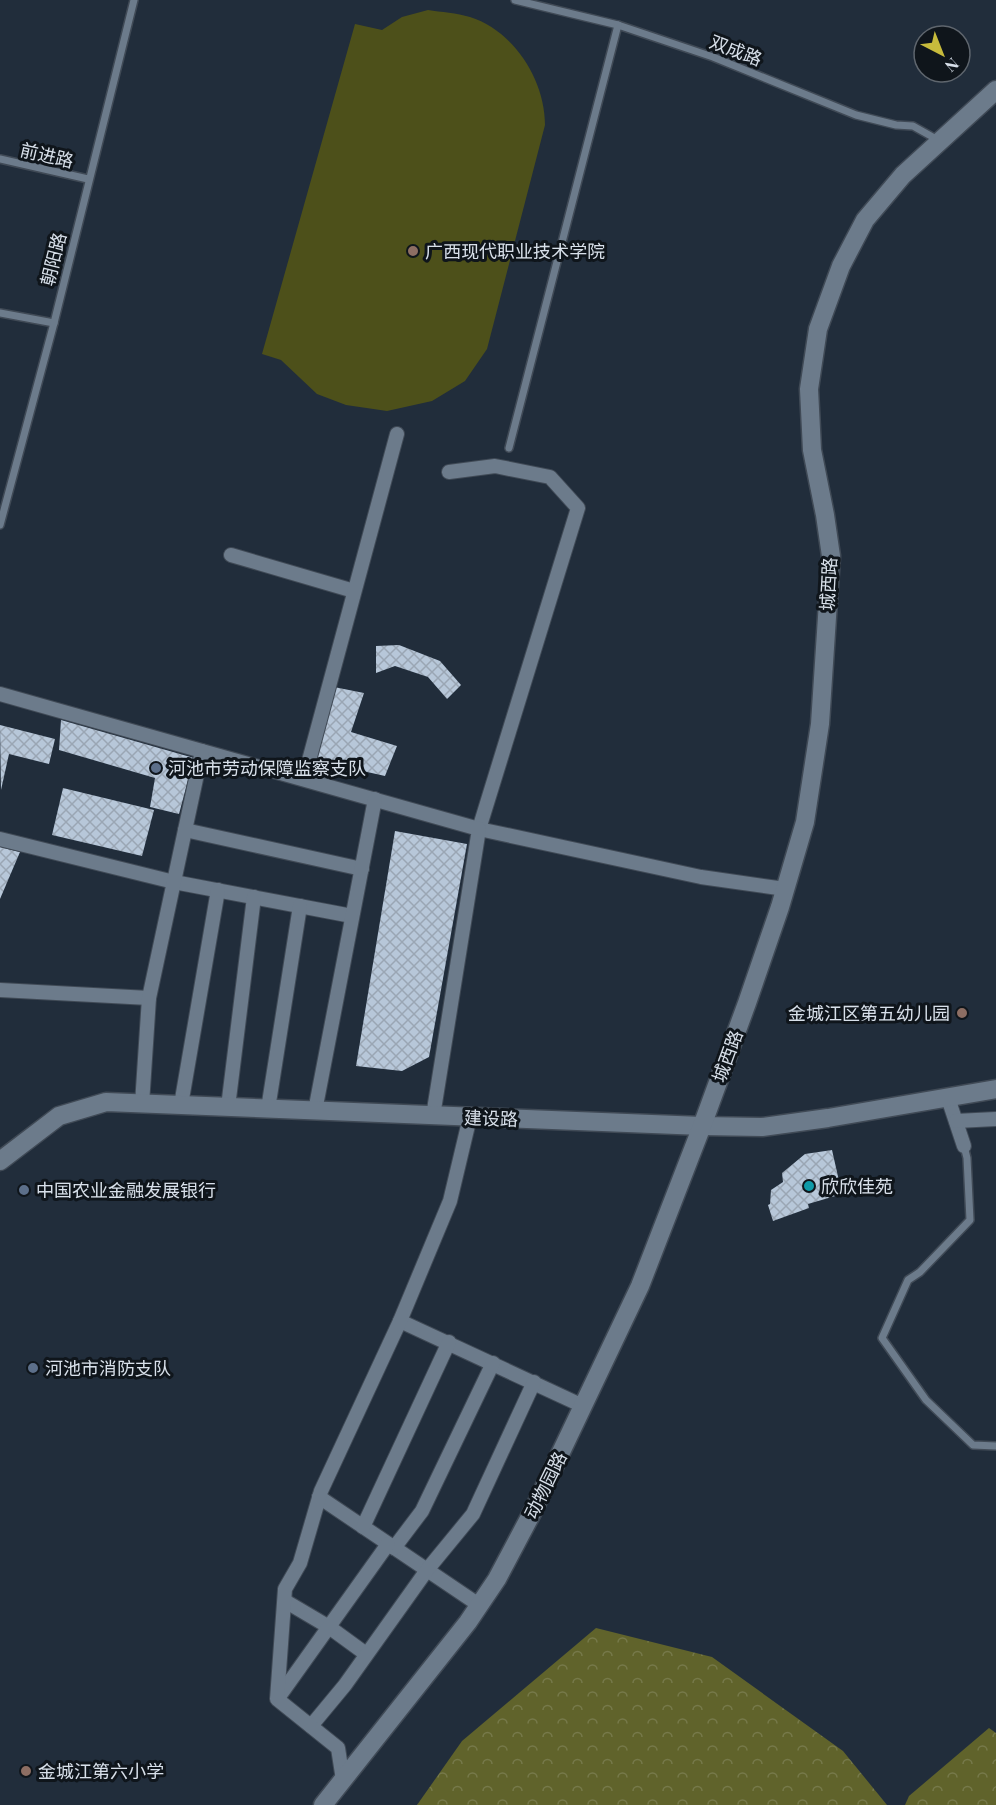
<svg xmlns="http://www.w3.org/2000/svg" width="996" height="1805" font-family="'Playfair Display','Noto Sans SC',serif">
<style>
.forest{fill:url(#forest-crowns)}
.park{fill:#4d501a}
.building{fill:url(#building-cross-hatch)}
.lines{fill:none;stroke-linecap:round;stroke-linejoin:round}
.service-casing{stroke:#404a56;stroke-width:10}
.minor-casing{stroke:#404a56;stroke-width:16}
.tertiary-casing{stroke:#404a56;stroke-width:21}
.service{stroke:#6c7b8b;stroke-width:7}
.minor{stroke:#6c7b8b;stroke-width:14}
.tertiary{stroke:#6c7b8b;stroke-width:18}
.education-dot{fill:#8d6e63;stroke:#0f151b;stroke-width:2}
.service-dot{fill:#5c6f8a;stroke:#0f151b;stroke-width:2}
.culture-dot{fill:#0f9aa8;stroke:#0f151b;stroke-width:2}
.labels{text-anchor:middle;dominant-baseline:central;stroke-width:6;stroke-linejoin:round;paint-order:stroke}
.street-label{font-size:18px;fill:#d8e0ea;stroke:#0f151b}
.poi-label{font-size:18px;fill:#d8e0ea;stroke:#0f151b;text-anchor:start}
</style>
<defs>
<pattern id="forest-crowns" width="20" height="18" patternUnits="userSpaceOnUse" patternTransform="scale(1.5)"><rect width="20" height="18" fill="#60632b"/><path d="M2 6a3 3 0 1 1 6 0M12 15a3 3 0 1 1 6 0" fill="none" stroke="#76794a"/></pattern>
<pattern id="building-cross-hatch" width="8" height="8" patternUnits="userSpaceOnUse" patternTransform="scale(1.5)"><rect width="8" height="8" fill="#b7c7d9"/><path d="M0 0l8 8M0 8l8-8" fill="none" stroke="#9aa6b4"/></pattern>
</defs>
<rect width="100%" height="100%" fill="#212d3b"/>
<g class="forest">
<path d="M596,1628L712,1657L843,1751L887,1805H417L462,1741Z"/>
<path d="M989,1728L996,1733V1805H905L909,1796Z"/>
</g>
<path class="park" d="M428,10C441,12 457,13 470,17C514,31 545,80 545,125L487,349L465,381L432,401L387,411L346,405L317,394L281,360L262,354L355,24L382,30L402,17Z"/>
<g class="building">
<path d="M399,645L440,661L461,685L447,699L428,677L395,666L376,673V646Z"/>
<path d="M334,687L364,693L351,732L397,746L385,776L314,760Z"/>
<path d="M61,720L194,758L179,814L150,807L155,778L59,750Z"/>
<path d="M0,725L55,739L49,764L9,754L1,790Z"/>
<path d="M63,788L154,810L142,856L52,835Z"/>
<path d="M395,831L467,844L429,1057L402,1071L356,1066Z"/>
<path d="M0,847L20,852L0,899Z"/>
<path d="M832,1150L842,1194L808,1204L809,1208L773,1221L768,1205L770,1204L771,1190L783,1182L782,1173L805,1154Z"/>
</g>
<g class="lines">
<defs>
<g id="service">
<path d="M515,0L618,25L713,57L856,115L896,125L913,126L938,140"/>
<path d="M0,159L88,179"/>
<path d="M0,313L54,323"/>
<path d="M509,448L618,25"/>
<path d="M0,525L54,323L134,0"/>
<path d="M964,1146L967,1158L970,1220L920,1272L908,1280L882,1338L926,1400L973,1445L996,1446"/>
</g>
<g id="minor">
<path d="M449,472L495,466L550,477L578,508L479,829L701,877L785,889"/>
<path d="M231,555L354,591"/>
<path d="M0,694L479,829L433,1116"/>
<path d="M304,779L397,434"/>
<path d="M185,830L362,869"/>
<path d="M0,839L174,882L352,916"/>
<path d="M0,990L149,998"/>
<path d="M948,1098L964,1146"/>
<path d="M142,1104L149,998L202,751"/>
<path d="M181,1105L218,890"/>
<path d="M228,1107L254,897"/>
<path d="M268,1109L300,906"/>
<path d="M315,1111L375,799"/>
<path d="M956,1121L996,1119"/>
<path d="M400,1321L583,1406"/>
<path d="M319,1497L479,1605"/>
<path d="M363,1527L449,1342"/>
<path d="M394,1548L422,1511L493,1363"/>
<path d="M285,1601L329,1627L366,1654"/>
<path d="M278,1698L388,1544"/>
<path d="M311,1726L345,1685L427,1570L473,1514L534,1382"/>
<path d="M343,1780L338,1748L277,1699L285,1589L300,1563L321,1491L400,1321L450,1201L470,1117"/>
</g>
<g id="tertiary">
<path d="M0,1161L59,1116L106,1102L702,1126L762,1127L828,1118L996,1089"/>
<path d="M323,1805L468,1622L497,1579L533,1511L640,1286L702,1126L747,1003L780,907L805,822L820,724L831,556L825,515L812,450L809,389L818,329L841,266L865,220L903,175L996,90"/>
</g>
</defs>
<use href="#service" class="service-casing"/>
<use href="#minor" class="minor-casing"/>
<use href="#tertiary" class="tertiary-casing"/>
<use href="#service" class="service"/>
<use href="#minor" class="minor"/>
<use href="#tertiary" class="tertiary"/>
</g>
<g class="education-dot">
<circle cx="413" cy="251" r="6"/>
<circle cx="962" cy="1013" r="6"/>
<circle cx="26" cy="1771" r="6"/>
</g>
<g class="service-dot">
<circle cx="156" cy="768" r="6"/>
<circle cx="24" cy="1190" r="6"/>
<circle cx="33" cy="1368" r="6"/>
</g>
<circle class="culture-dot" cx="809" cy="1186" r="6"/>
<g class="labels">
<g class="street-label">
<text transform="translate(736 50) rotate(21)">双成路</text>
<text transform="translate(47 155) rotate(13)">前进路</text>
<text transform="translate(53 259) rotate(-76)">朝阳路</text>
<text transform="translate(828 584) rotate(-87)">城西路</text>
<text transform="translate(727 1056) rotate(-70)">城西路</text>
<text transform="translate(491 1118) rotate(2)">建设路</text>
<text transform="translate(545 1485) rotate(-64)">动物园路</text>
</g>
<g class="poi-label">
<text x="425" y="251">广西现代职业技术学院</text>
<text x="168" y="768">河池市劳动保障监察支队</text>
<text x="950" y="1013" text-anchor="end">金城江区第五幼儿园</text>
<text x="821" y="1186">欣欣佳苑</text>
<text x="36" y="1190">中国农业金融发展银行</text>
<text x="45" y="1368">河池市消防支队</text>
<text x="38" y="1771">金城江第六小学</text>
</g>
</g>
<g transform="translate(942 54) rotate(138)"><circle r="28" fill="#0f151b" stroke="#5f666e" stroke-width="1.5"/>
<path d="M0-4.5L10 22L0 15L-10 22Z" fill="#c7bb3c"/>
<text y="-9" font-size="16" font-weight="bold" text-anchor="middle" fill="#d8e0ea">N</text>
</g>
</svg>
